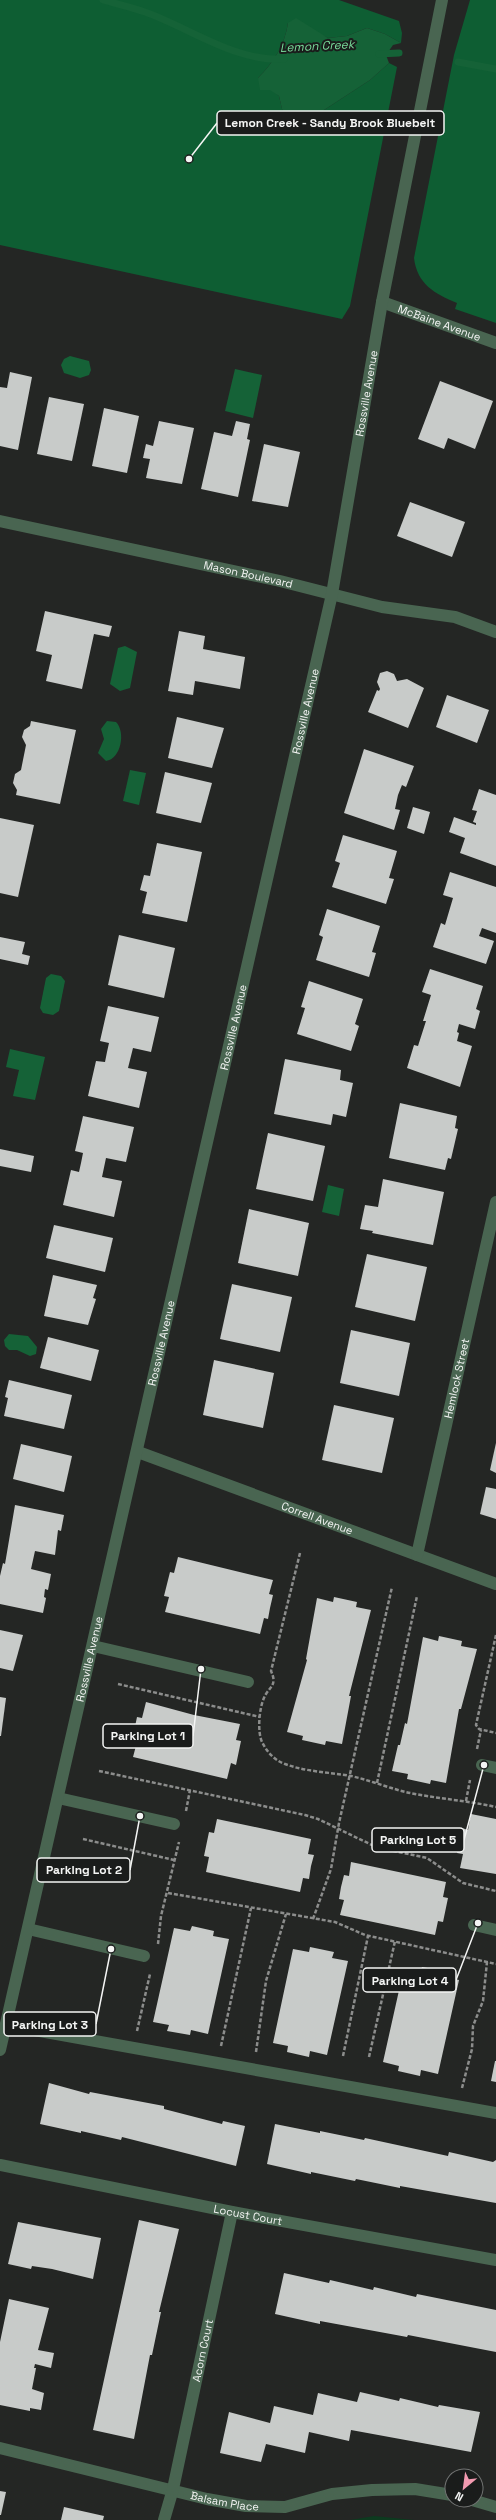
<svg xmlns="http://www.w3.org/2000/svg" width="496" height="2520" font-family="'Space Grotesk',sans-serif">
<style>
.green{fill:#0d3a1f}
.forest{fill:#0e5e33}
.water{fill:#156237}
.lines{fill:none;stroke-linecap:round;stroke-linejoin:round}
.stream{stroke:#156237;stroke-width:7}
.building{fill:#c8cbc9}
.path{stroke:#8c8d8c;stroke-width:2.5;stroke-dasharray:4 2;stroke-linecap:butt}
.minor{stroke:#496551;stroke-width:12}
.labels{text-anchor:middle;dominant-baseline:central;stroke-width:4;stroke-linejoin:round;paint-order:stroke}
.street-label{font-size:11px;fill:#f4f5f4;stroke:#1a1c1b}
.water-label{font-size:12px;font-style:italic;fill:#7add9c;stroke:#1a1c1b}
.leader{fill:none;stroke:#f4f5f4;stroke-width:1.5}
.callout-dot{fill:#f4f5f4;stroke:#1a1c1b;stroke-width:1.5}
.callout{fill:#1a1c1b;stroke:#f4f5f4;stroke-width:1.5}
.callout-label{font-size:12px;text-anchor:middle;font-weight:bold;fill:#f4f5f4}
</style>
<rect width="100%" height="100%" fill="#242624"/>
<path class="green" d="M374,2516L414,2520H350Z"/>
<g class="forest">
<path d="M0,0H339L399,21L402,33L401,43L385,34L367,28L347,36L328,38L312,30L288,23C285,45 273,63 258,78L279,96L283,113L315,122L324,110L370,80L389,63L397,67L350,306L342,319L0,245Z"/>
<path d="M470,0H496V323L455,309L457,303C435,294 417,284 414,258L454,55Z"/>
</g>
<g class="water">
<path d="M296,18L328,38L347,36L367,28L385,34L401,43L393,45L386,55L389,63L370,80L324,110L315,123L298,127L283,113L279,96L270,90H260L258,78C273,63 285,45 288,23Z"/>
<path d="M70,356L89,361L91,370L89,375L80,378L64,373L61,365L64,359Z"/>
<path d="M235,369L262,375L253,418L225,411Z"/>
<path d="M125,646L137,652L130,688L120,691L110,684L118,648Z"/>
<path d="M107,721L116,722C126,732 121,759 106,761L98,753L104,739L101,729Z"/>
<path d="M130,770L146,773L139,805L123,801Z"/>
<path d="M51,974L61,976L65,981L59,1011L53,1015L43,1013L40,1008L46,978Z"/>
<path d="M10,1049L45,1057L35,1100L13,1096L19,1070L6,1067Z"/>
<path d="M328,1185L344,1189L339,1216L322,1212Z"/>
<path d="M9,1334L28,1336L37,1347L36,1354L30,1356L17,1350H9L5,1346L4,1340Z"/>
</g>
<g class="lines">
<g class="stream">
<path d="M103,0C117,4 131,7 145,12C190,28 235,62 284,59"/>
<path d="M379,54L399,53"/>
<path d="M458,62L496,69"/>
</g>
</g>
<g class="building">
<path d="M10,372L32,377L18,450L0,446V387L7,388Z"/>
<path d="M440,381L493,401L475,449L448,438L444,449L418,439Z"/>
<path d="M49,397L84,404L72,461L37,454Z"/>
<path d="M104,408L139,416L127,473L92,466Z"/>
<path d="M159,421L194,428L182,484L146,478L150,459L143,458L146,444L153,446Z"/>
<path d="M236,421L250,424L247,439L250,440L238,497L201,489L214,432L232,436Z"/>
<path d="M264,444L300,452L288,507L252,501Z"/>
<path d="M410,502L465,522L452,557L397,536Z"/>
<path d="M45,611L112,626L109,637L94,634L82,689L46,681L52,655L36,651Z"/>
<path d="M179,631L205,636L203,649L245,657L240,689L195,681L193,695L168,691Z"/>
<path d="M387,671L394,674L397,681L407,679L424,688L408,728L368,712L377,690L379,691L380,689L377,682L380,673Z"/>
<path d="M447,695L489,710L477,743L436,727Z"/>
<path d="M177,717L224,728L212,768L168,758Z"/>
<path d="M31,721L76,730L60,804L16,795L17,790L13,783L15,774L21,770L26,745L22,737L24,730L30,726Z"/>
<path d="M364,749L414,766L406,787L402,785L398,795L395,809L400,810L394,830L344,813Z"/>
<path d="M165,772L212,783L201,823L156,813Z"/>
<path d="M479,789L496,795V866L460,853L465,838L449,832L454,817L476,825V823L473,822L477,811L472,810Z"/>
<path d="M413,807L430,812L424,834L407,828Z"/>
<path d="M0,818L34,825L18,897L0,893Z"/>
<path d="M343,835L397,851L389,878L394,879L386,904L332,887L340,863L335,861Z"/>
<path d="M157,843L202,852L187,922L142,913L147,892L140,890L144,875L150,876Z"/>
<path d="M450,872L496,887V933L482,928L479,936L494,941L486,964L433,947L441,923L445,925L453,898L443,895Z"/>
<path d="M327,909L380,926L372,952L376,953L369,977L316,960L323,937L319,935Z"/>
<path d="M119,935L175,948L164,998L108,985Z"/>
<path d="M0,937L25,942L22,954L30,956L28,965L0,959Z"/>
<path d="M430,969L483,986L476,1009L480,1011L475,1029L459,1024L457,1032L459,1033L457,1041L472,1046L460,1087L407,1068L414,1045L418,1046L426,1021H423L431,995L422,992Z"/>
<path d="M309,981L363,999L355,1024L359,1026L351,1051L297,1034L305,1008L301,1007Z"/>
<path d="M108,1006L159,1017L151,1052L133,1048L128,1068L147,1072L139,1108L88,1096L96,1061L105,1062L107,1052L109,1043L100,1041Z"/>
<path d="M285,1059L341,1070L340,1080L353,1083L346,1117L333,1114L331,1125L274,1114Z"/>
<path d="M400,1103L457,1116L455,1128L458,1129L451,1159L448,1158L445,1170L389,1158Z"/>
<path d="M83,1116L134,1127L126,1162L106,1158L102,1177L122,1181L114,1217L63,1205L71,1170L79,1172L81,1163L83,1153L75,1151Z"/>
<path d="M268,1133L325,1146L313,1201L256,1189Z"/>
<path d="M0,1149L34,1156L31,1172L0,1166Z"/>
<path d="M383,1179L444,1192L433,1245L372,1233L373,1231L360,1229L365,1205L378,1207Z"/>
<path d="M249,1209L309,1223L298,1276L238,1263Z"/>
<path d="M54,1225L113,1238L105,1272L46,1258Z"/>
<path d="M367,1254L427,1267L415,1321L355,1307Z"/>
<path d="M53,1275L97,1285L93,1298L96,1299L88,1325L44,1316Z"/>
<path d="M232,1284L292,1297L280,1352L220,1339Z"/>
<path d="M351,1330L410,1343L399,1396L340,1383Z"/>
<path d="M48,1337L99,1350L91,1381L40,1368Z"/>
<path d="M214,1360L274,1373L263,1428L203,1415Z"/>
<path d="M9,1380L72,1395L64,1429L4,1416L8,1398L5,1397Z"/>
<path d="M334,1405L394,1418L382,1473L322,1460Z"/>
<path d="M496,1443V1473L490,1470Z"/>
<path d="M21,1444L72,1456L64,1492L13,1479Z"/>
<path d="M486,1487L496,1489V1519L480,1514Z"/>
<path d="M15,1505L64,1515L61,1531L58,1530L55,1555L35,1551L31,1569L51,1574L48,1590L45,1589L44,1597L46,1598L43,1613L0,1604V1576L3,1563L5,1564Z"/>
<path d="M178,1557L273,1580L269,1594L273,1595L270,1608L268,1619L264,1618L260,1634L165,1612L169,1597L164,1596L170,1572L174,1573Z"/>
<path d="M334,1597L357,1602L356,1607L371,1610L349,1696H351L342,1744L326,1741L325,1745L302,1740L303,1736L287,1732L307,1660L306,1659L317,1598L333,1602Z"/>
<path d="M0,1630L23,1635L13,1671L0,1668Z"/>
<path d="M439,1636L462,1641L461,1646L477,1649L461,1709H459L446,1783L431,1780L430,1784L407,1779L408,1774L392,1771L398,1745H400L405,1723L407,1724L423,1637L438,1641Z"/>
<path d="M0,1697L6,1698L1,1736H0Z"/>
<path d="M146,1702L194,1715L240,1724L236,1740L241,1741L236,1765L231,1763L227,1779L133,1757L137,1742L132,1741L137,1717L142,1718Z"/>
<path d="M471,1814L496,1819V1874L460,1868L463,1854L457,1853L462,1828L468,1830Z"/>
<path d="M217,1819L311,1839L308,1854L314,1855L311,1866L309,1879L303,1878L300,1892L206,1872L209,1857L204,1856L209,1832L214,1833Z"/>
<path d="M351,1862L446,1882L443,1897L448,1898L443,1922L438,1921L435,1935L340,1915L344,1900L339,1899L341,1887L344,1875L349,1876Z"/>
<path d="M192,1926L214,1931L213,1936L229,1939L208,2034L191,2030L190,2035L167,2031L169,2025L153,2022L174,1928L190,1931Z"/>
<path d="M310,1947L334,1952L332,1958L348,1961L327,2055L310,2051L309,2057L287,2052L288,2046L273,2043L293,1949L309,1952Z"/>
<path d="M422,1967L444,1971L443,1976L459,1980L438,2074L421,2070L420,2076L398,2071L399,2066L383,2062L404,1968L420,1972Z"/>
<path d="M495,2061H496V2082L491,2081Z"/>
<path d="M49,2083L89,2094L90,2092L164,2106V2109L222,2124L223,2121L245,2126L236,2166L122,2137L121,2140L81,2131V2133L40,2124Z"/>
<path d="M275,2124L320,2133V2131L364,2140L365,2138L448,2156L449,2152L493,2162L496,2160V2203L400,2186V2188L356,2179L355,2181L311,2172V2174L267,2164Z"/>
<path d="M139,2220L179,2229L159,2312H161L152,2355H150L134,2439L93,2430Z"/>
<path d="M18,2222L101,2238L93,2279L52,2269L32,2266L31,2269L8,2264Z"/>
<path d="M284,2273L329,2283L330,2280L373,2290L374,2287L416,2297L417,2294L496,2310V2352L408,2335L407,2337L320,2321V2324L275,2314Z"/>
<path d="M9,2299L49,2308L38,2350L54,2353L51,2368L35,2364L34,2368H36L32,2389L44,2393L41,2410L30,2408V2411L0,2405V2342Z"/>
<path d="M360,2392L399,2401L400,2398L438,2407L439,2405L480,2412L471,2452L351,2430L349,2441L309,2432L305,2453L266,2444L261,2462L220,2453L229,2412L270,2423L274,2406L313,2415L318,2393L357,2402Z"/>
<path d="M0,2491L6,2492L1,2515H0Z"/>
<path d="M64,2507L104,2516L103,2520H61Z"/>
</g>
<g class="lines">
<g class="path">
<path d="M300,1553L271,1671C277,1684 271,1686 266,1694C259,1705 257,1731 262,1742C267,1752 274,1760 285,1764C306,1772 329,1772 351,1776C373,1781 393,1790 415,1794C442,1799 469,1801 496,1807"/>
<path d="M496,1635L476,1725L479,1729L496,1733"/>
<path d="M118,1684L260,1717"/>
<path d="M477,1749L481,1730"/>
<path d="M99,1771L305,1815L318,1819L376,1847L427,1858L463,1883L496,1891"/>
<path d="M377,1783L417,1596"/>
<path d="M466,1801L470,1780"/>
<path d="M186,1811L190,1790"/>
<path d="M83,1839L174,1860"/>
<path d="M168,1893L335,1922L365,1935L496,1964"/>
<path d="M313,1919L331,1869L339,1823L392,1587"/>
<path d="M158,1944L161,1916L179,1842"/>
<path d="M137,2031L150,1974"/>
<path d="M221,2046L251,1908"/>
<path d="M256,2052L266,1981L286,1914"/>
<path d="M343,2056L368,1936"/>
<path d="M369,2057L395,1941"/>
<path d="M462,2088L472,2049L473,2026L483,2001L487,1962"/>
</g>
<g class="minor">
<path id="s1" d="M382,302L496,343"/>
<path id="s2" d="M0,521L280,581L382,607L455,617L496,632"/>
<path id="s3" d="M138,1452L496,1584"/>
<path id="s4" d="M417,1555L496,1202"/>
<path d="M93,1646L248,1682"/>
<path d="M482,1765L496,1768"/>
<path d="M58,1798L174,1824"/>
<path d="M474,1925L496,1930"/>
<path d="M28,1929L144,1956"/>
<path d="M6,2025L496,2113"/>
<path id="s5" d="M0,2050L332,594L382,302L442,0"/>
<path id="s6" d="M0,2165L232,2212L496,2260"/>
<path id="s7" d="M0,2448L207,2499L246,2506L285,2507L332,2494L372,2490L415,2489L452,2495"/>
<path d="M472,2500L496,2507"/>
<path id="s8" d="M164,2520L173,2489L232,2212"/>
</g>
</g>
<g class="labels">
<g class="street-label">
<text stroke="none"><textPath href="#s1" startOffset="61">McBaine Avenue</textPath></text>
<text stroke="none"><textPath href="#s5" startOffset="1697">Rossville Avenue</textPath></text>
<text stroke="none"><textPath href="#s2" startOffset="254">Mason Boulevard</textPath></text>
<text stroke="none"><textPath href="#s5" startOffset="1373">Rossville Avenue</textPath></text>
<text stroke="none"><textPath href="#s5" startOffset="1049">Rossville Avenue</textPath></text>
<text stroke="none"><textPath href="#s5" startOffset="725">Rossville Avenue</textPath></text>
<text stroke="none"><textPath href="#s4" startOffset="181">Hemlock Street</textPath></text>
<text stroke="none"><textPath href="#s3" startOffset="191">Correll Avenue</textPath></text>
<text stroke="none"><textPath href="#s5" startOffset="401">Rossville Avenue</textPath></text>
<text stroke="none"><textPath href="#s6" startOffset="253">Locust Court</textPath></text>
<text stroke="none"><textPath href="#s8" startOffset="174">Acorn Court</textPath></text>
<text stroke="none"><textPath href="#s7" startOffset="231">Balsam Place</textPath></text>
</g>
<g class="water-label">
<text transform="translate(317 46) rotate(-3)">Lemon Creek</text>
</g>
</g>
<path class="leader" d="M189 159L217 123M201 1669L193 1736M484 1765L464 1840M140 1816L130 1870M478 1923L456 1980M111 1949L96 2024"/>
<g class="callout-dot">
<circle cx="189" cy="159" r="4"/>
<circle cx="201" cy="1669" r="4"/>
<circle cx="484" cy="1765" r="4"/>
<circle cx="140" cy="1816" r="4"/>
<circle cx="478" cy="1923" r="4"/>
<circle cx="111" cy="1949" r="4"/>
</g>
<g class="callout">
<rect x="217" y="111" width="227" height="24" rx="4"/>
<rect x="103" y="1724" width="90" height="24" rx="4"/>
<rect x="372" y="1828" width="92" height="24" rx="4"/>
<rect x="37" y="1858" width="93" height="24" rx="4"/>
<rect x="363" y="1968" width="93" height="24" rx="4"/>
<rect x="4" y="2012" width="92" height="24" rx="4"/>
</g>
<g class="callout-label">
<text x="330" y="127">Lemon Creek - Sandy Brook Bluebelt</text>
<text x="148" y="1740">Parking Lot 1</text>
<text x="418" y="1844">Parking Lot 5</text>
<text x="84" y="1874">Parking Lot 2</text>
<text x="410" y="1985">Parking Lot 4</text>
<text x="50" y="2029">Parking Lot 3</text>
</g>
<g transform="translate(464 2488) rotate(209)"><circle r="19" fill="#1a1c1b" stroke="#717372"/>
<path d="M0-3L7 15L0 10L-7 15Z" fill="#f29ab0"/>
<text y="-6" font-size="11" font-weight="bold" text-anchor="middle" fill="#f4f5f4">N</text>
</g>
</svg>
